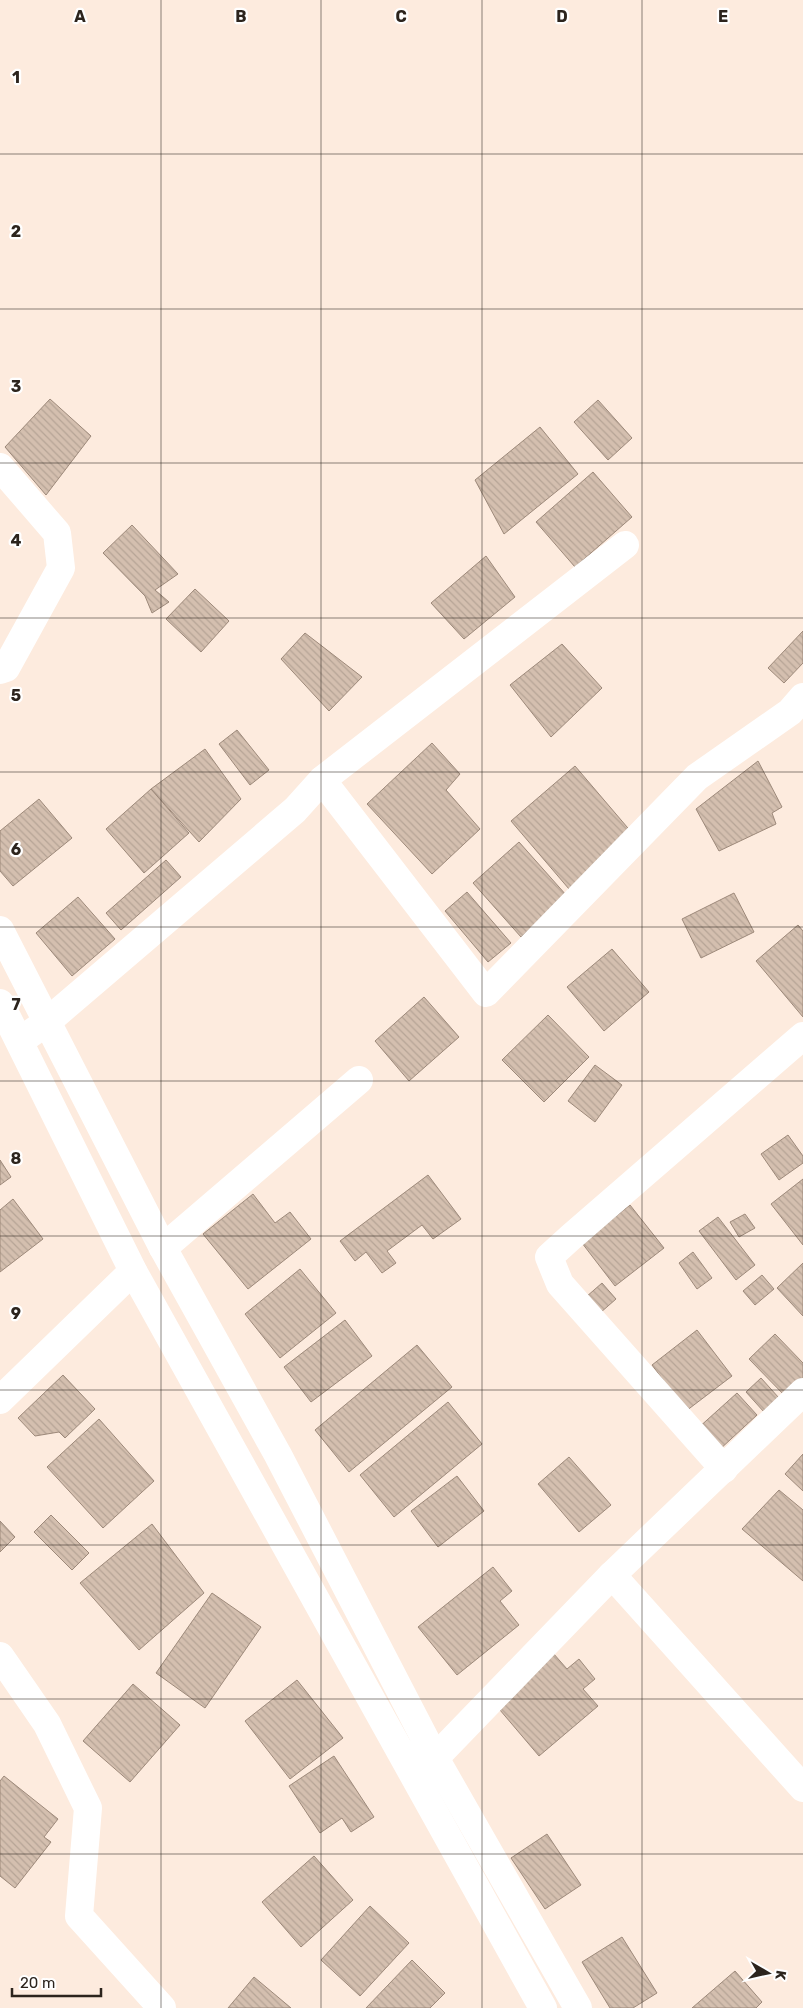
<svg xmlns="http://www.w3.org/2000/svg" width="803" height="2008" font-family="Rubik,sans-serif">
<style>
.building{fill:url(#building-back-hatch);stroke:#9d897a}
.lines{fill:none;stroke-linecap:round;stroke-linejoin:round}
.minor{stroke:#fff;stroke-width:28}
.highway{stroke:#fff;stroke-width:28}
.grid{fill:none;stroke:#2c241d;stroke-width:1;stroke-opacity:0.55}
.grid-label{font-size:16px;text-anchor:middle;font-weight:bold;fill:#2c241d;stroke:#fff;stroke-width:4.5;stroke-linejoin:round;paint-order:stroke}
</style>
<defs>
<pattern id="building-back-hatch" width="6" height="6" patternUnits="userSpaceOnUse" patternTransform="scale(1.25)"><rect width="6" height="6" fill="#d4bfaf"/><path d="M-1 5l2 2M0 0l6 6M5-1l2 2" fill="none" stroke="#b6a496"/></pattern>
</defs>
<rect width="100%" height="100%" fill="#fdebde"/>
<g class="building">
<path d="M50,399L91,436L46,495L5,447Z"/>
<path d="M598,400L632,438L608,460L574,422Z"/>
<path d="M540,427L578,474L504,534L475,480Z"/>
<path d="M593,472L632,517L575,567L536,522Z"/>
<path d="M132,525L178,574L155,590L169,602L152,613L145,596L103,553Z"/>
<path d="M486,556L515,597L464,639L431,603Z"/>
<path d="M195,589L229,621L201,652L166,619Z"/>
<path d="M803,631V663L784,683L768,668Z"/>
<path d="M305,633L362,677L329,711L281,659Z"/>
<path d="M562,644L602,688L551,737L510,685Z"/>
<path d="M237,730L269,770L250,785L219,744Z"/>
<path d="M432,743L460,774L446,790L480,829L432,874L367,804Z"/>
<path d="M205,749L241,799L199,842L151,789Z"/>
<path d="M758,761L782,807L772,813L776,824L719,851L696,809Z"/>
<path d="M575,766L633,834L569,889L511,821Z"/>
<path d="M151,789L189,833L144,873L106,829Z"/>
<path d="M39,799L72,838L13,886L0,871V831Z"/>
<path d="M519,842L567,896L521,937L473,883Z"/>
<path d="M166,860L181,877L121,930L106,913Z"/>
<path d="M467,892L511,943L488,962L445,911Z"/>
<path d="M734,893L754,932L701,958L682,919Z"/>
<path d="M78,897L115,939L72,976L36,933Z"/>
<path d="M798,925L803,931V1017L756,961Z"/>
<path d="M612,949L649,992L604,1031L567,987Z"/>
<path d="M424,997L459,1037L409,1081L375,1041Z"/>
<path d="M548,1015L589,1057L544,1102L502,1060Z"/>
<path d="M595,1065L622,1085L595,1122L568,1101Z"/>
<path d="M788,1135L803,1156V1163L779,1180L761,1154Z"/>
<path d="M0,1160L11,1177L0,1185Z"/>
<path d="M428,1175L461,1219L433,1239L422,1225L387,1251L396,1263L382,1273L366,1252L355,1261L340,1241Z"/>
<path d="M803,1179V1245L771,1204Z"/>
<path d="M253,1194L275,1223L290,1212L311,1239L248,1289L203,1234Z"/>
<path d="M13,1199L43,1239L0,1272V1210Z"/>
<path d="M630,1205L664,1248L615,1286L582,1243Z"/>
<path d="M745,1214L755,1228L739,1237L730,1222Z"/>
<path d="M718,1217L755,1265L736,1280L699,1231Z"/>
<path d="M693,1252L712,1278L697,1289L679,1263Z"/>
<path d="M803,1263V1316L777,1288Z"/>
<path d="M300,1269L336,1313L280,1358L245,1314Z"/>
<path d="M762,1275L774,1289L755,1305L743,1291Z"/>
<path d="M602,1283L616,1299L600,1313L586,1297Z"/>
<path d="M345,1320L372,1356L311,1402L284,1367Z"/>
<path d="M697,1330L732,1376L686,1411L652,1365Z"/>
<path d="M775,1334L803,1363V1386L789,1400L749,1359Z"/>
<path d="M417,1345L452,1387L349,1472L315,1430Z"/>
<path d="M63,1375L95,1409L65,1438L59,1432L35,1436L18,1418Z"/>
<path d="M761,1378L779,1398L764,1412L746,1392Z"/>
<path d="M737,1393L757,1415L718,1451L697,1429Z"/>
<path d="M448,1402L482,1444L394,1517L360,1475Z"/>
<path d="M99,1419L154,1481L103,1528L47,1467Z"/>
<path d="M803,1454V1491L785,1474Z"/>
<path d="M569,1457L611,1505L579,1532L538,1484Z"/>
<path d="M457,1476L484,1511L438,1547L411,1511Z"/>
<path d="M779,1490L803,1510V1581L742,1529Z"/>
<path d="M51,1515L89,1553L72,1570L34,1532Z"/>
<path d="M0,1521L15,1537L0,1552Z"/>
<path d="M152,1524L204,1593L139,1650L80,1583Z"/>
<path d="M493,1567L512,1591L500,1601L519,1625L457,1675L418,1627Z"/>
<path d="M212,1593L261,1627L205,1708L156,1673Z"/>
<path d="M553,1653L567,1669L579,1659L595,1679L583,1689L598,1706L539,1756L494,1703Z"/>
<path d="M297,1680L343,1738L290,1779L245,1721Z"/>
<path d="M133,1684L180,1725L130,1782L83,1741Z"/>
<path d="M334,1756L374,1817L351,1832L342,1818L320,1833L289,1786Z"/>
<path d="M4,1776L58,1819L44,1837L51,1842L15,1888L0,1876V1781Z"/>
<path d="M547,1834L581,1885L545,1909L511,1858Z"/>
<path d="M314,1856L353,1900L301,1947L262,1902Z"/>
<path d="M370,1906L409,1943L360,1996L321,1960Z"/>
<path d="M622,1937L657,1993L633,2008H610L582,1962Z"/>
<path d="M412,1960L445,1993L430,2008H366Z"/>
<path d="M735,1971L762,2002L756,2008H692Z"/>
<path d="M254,1977L291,2008H228Z"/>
</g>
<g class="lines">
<g class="minor">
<path d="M0,467L57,533L61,568L6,668L0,670"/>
<path d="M322,780L486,993L697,777L790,712L803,697"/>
<path d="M20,1041L48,1021L295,810L322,780L625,545"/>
<path d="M163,1248L359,1080"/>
<path d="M0,1400L133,1271"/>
<path d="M724,1469L560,1284L549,1257L571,1237L803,1036"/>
<path d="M612,1575L803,1788"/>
<path d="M0,1656L47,1724L88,1808L79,1916L162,2008"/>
<path d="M413,1754L435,1758L612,1575L803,1392"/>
</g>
<g class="highway">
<path d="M0,930L163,1248L278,1455L435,1758L578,2008"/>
<path d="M0,1003L133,1271L543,2008"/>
</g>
</g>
<path class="grid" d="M161,0V2008M321,0V2008M482,0V2008M642,0V2008M0,154H803M0,309H803M0,463H803M0,618H803M0,772H803M0,927H803M0,1081H803M0,1236H803M0,1390H803M0,1545H803M0,1699H803M0,1854H803"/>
<g class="grid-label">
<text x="80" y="22">A</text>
<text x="241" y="22">B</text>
<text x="401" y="22">C</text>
<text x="562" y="22">D</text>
<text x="723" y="22">E</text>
<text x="16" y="83">1</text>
<text x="16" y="237">2</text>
<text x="16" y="392">3</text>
<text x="16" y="546">4</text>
<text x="16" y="701">5</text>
<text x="16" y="855">6</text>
<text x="16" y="1010">7</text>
<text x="16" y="1164">8</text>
<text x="16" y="1319">9</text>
</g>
<g transform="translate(768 1973) rotate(99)" stroke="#ffffff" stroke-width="4" paint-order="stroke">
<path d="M0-4L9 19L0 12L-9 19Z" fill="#2c241d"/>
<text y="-8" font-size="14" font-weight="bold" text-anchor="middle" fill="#2c241d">K</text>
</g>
<path d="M12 1988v8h89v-8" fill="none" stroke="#2c241d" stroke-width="2.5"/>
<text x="20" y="1988" font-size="15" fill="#2c241d" stroke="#ffffff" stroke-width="4" paint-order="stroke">20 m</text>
</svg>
